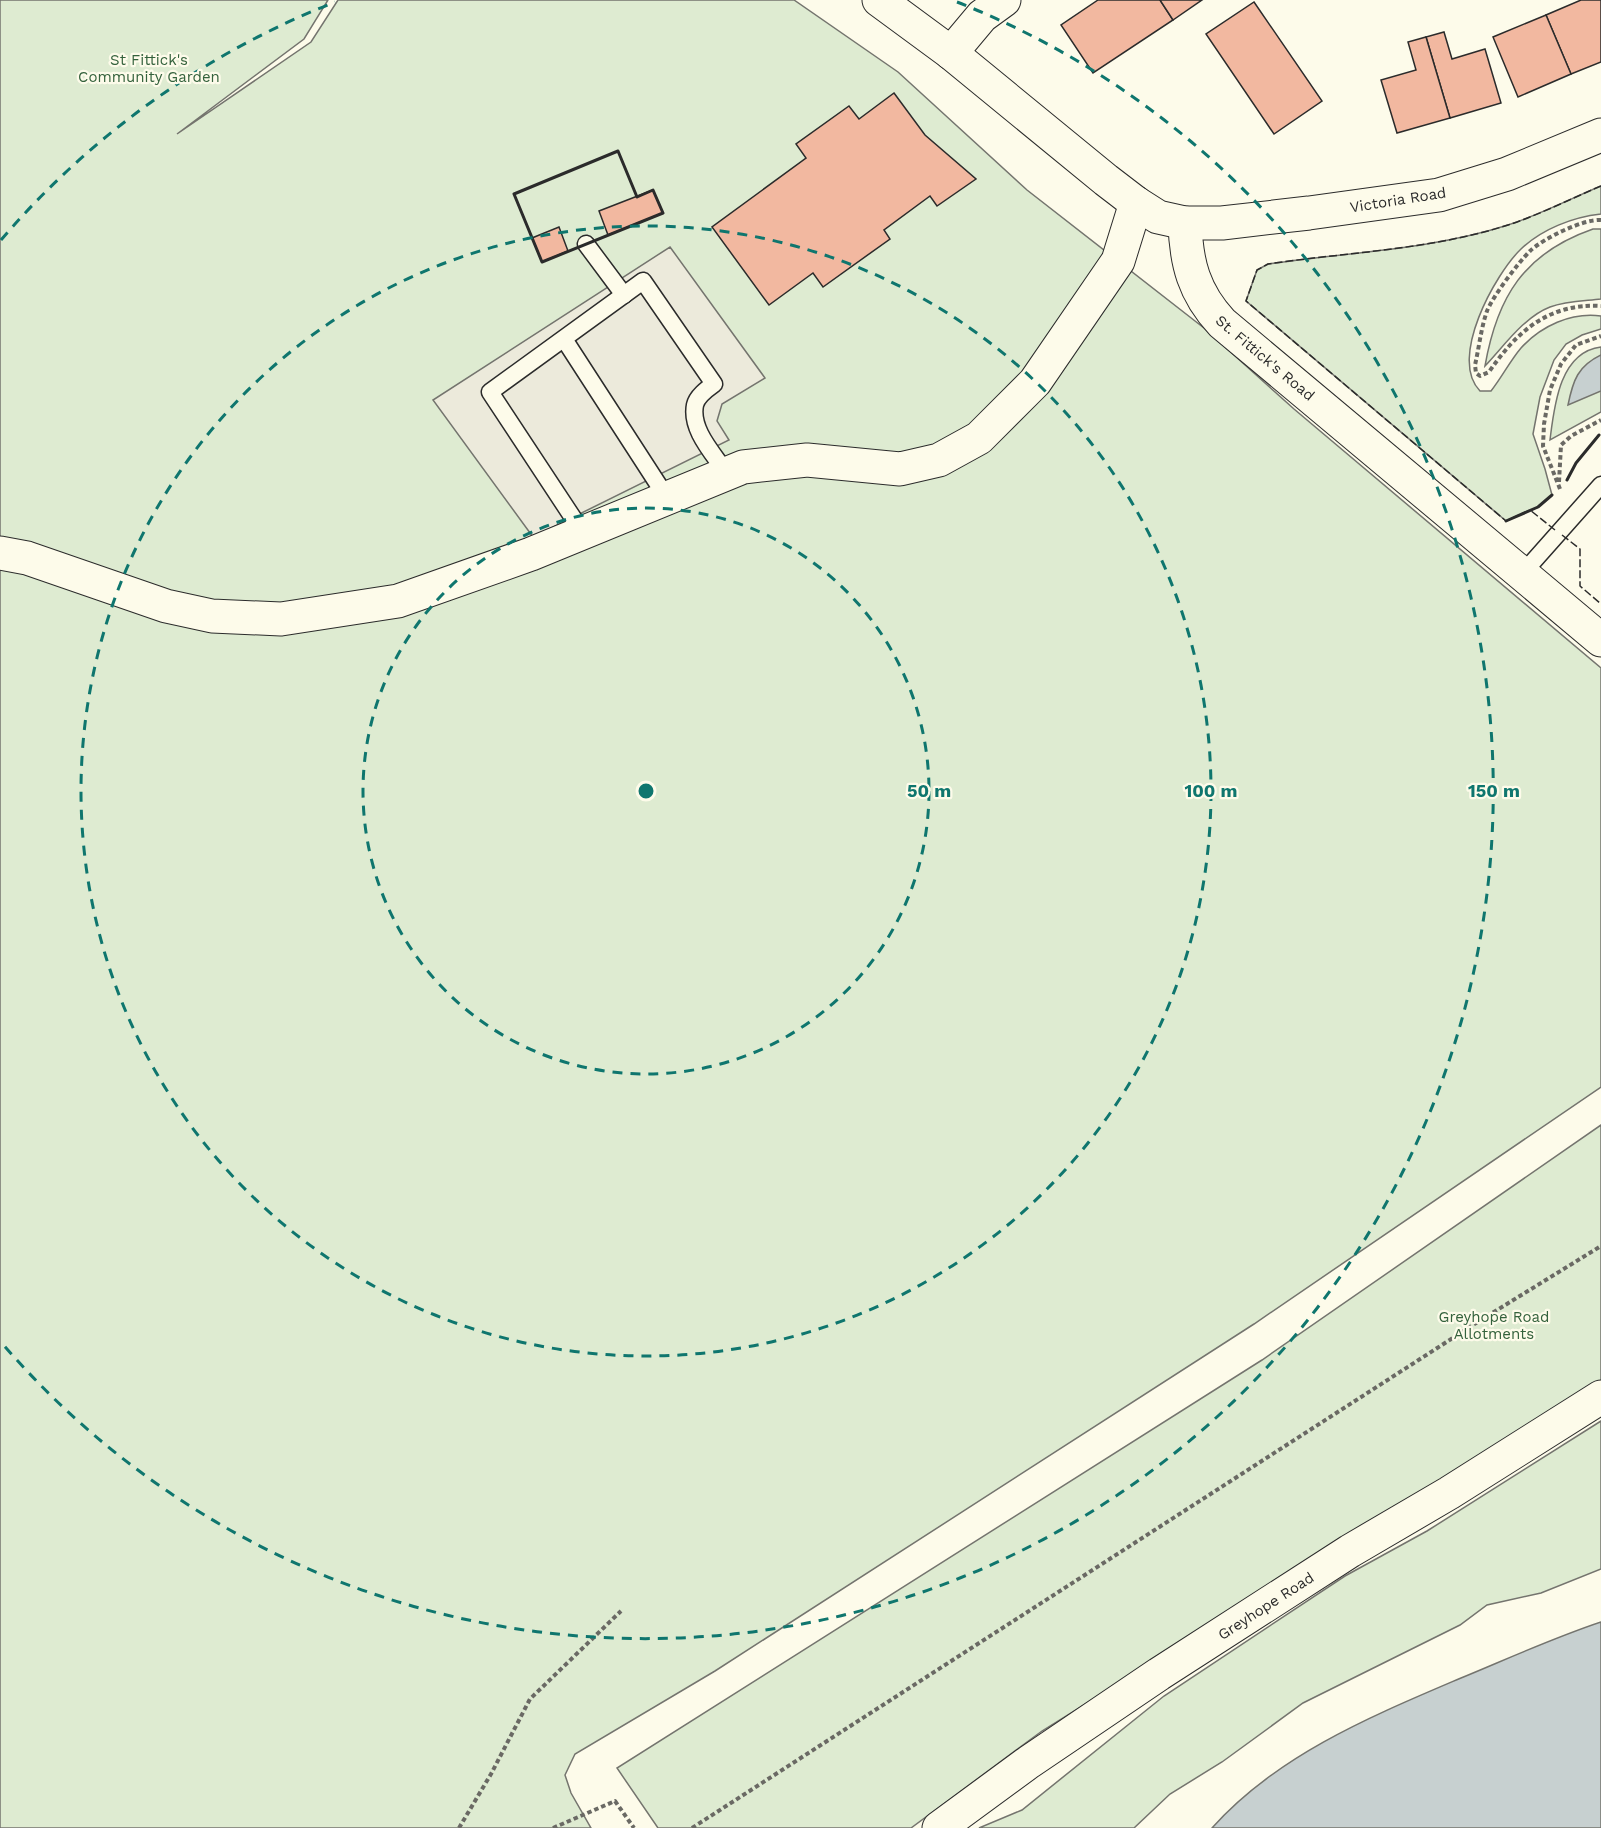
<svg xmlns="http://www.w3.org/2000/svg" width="1601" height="1828" font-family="'Work Sans',sans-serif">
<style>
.green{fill:#deebd1;stroke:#74746e;stroke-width:1.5}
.parking{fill:#eceadb;stroke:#74746e;stroke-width:1.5}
.water{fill:#c7d0d0;stroke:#74746e;stroke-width:1.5}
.building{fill:#f2b8a0;stroke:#2b2b2b;stroke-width:1.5}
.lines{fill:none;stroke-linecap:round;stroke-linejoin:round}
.lane-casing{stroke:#2b2b2b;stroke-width:19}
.street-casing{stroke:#2b2b2b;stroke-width:35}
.secondary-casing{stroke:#2b2b2b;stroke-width:35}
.path{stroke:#6a6964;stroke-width:4;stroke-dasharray:4.5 3;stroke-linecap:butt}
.lane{stroke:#fdfbea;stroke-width:16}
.street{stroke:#fdfbea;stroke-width:33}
.secondary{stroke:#fdfbea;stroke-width:33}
.fence{stroke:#2b2b2b;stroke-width:1.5;stroke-dasharray:8 3;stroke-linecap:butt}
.wall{stroke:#2b2b2b;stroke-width:3}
.ring{fill:none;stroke:#0f766e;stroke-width:3;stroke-dasharray:10 8}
.labels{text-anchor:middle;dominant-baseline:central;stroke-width:4.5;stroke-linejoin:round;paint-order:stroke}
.park-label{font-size:15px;fill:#34623c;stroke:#fdfbea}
.street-label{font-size:15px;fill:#2b2b2b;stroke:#fdfbea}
.centre{fill:#0f766e;stroke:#fdfbea;stroke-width:3}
.ring-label{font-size:18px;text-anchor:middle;font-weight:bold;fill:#0f766e;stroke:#fdfbea;stroke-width:4.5;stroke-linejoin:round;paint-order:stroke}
</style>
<rect width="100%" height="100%" fill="#fdfbea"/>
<g class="green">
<path d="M0,0H328L304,39L177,134L311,42L338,0H794L898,72L1027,190L1204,328L1294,409L1601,668V1087L1254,1324L715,1671L575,1754L565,1775L571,1793L591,1828H0Z"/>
<path d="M1601,186V214C1573,217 1542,229 1521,249C1495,274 1448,359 1480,391H1491C1502,377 1510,361 1521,348C1541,326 1571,312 1601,316V329L1582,335L1566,344L1554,360L1540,397L1533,434L1545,469L1552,495L1538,507L1506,521L1246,301L1257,270L1268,264C1348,252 1430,250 1508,225C1539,215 1570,199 1601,186Z"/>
<path d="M1593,229H1601V299C1584,301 1566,301 1550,307C1524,317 1504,346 1485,366C1497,297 1524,253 1593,229Z"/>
<path d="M1601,347V412L1550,440C1554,408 1559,352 1601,347Z"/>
<path d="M1601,1125V1382L1042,1731L911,1828H658L617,1768L1262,1360Z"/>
<path d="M1601,1421V1569L1541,1593L1487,1605L1460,1625L1303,1703L1222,1762L1170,1794L1134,1828H979L1022,1810L1164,1696L1345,1576L1427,1531Z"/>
</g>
<path class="parking" d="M670,247L765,378L722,404L717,421L729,440L533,537L433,400Z"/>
<g class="water">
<path d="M1601,355V391L1568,405C1573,380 1578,366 1601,355Z"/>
<path d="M1601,1622V1828H1212C1277,1755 1372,1716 1461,1678C1507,1659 1553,1638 1601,1622Z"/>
</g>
<g class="building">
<path d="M1098,0H1160L1173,20L1093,73L1061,25Z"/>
<path d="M1160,0H1202L1173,20Z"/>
<path d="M1581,0H1601V62L1571,74L1546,15Z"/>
<path d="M1254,2L1322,101L1274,134L1206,34Z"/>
<path d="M1546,15L1571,74L1518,97L1493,37Z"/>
<path d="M1444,32L1452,59L1485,49L1501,103L1450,118L1426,37Z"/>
<path d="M1426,37L1450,118L1397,133L1381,80L1416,70L1408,42Z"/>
<path d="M894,93L925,135L976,179L937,206L930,196L884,230L890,239L823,287L813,273L769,305L712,227L806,158L796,144L849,106L859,119Z"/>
<path d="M653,190L663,213L608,235L599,211Z"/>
<path d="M559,227L568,251L542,262L532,238Z"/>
</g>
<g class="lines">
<defs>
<g id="lane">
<path d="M586,244L624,295"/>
<path d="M564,339L667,498"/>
<path d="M583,533L490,392L643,281L714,384C707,389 697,396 695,405C690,430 714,454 727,474"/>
<path d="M1523,573L1601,485"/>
</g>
<g id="street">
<path d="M951,53L982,16L1004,0"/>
<path d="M0,553L27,558L166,606L212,616L281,619L398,601L531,554L743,467L807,460L900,469L939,460L979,438L1035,382L1118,261L1136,203"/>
<path d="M939,1828L1029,1762L1159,1674L1350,1551L1449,1493L1601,1397"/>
</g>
<g id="secondary">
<path d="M879,0L951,53L1106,180L1136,203L1158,217L1185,223H1222L1309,213L1439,195L1507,174L1601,135"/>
<path d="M1185,223C1186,263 1194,293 1222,323L1601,640"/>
</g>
</defs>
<use href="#lane" class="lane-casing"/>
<use href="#street" class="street-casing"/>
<use href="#secondary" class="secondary-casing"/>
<g class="path">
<path d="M1601,220C1583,219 1544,238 1530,251C1518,263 1493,296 1487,311C1481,328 1479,348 1475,365L1476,373L1480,376L1489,372C1517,331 1549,303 1601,306"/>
<path d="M1559,482L1561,445L1571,436L1601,420"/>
<path d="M1560,489L1543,446L1544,424L1550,390L1561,364L1576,345L1601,336"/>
<path d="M459,1828L491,1774L530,1699L621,1611"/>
<path d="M553,1828L615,1801L634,1828"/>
<path d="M692,1828L1476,1323L1601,1246"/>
</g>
<use href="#lane" class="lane"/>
<use href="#street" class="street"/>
<use href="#secondary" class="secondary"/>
<g class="fence">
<path d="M1555,530L1530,510L1506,521L1246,301L1257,270L1268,264C1348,252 1430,250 1508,225C1539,215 1570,199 1601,186"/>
<path d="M1562,535L1580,549V586L1601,604"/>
</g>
<g class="wall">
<path d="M618,151L637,197L653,190L663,213L542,262L514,194Z"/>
<path d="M1567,480L1576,463L1599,435"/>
<path d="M1506,521L1538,507L1552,495"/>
</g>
</g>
<g class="ring">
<circle cx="646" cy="791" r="283"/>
<circle cx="646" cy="791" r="565"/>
<path d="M1 240A848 848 0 0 1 335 2M957 2A848 848 0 1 1 1 1342"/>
</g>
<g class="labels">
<g class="park-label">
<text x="149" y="60">St Fittick's<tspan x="149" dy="17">Community Garden</tspan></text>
<text x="1494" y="1317">Greyhope Road<tspan x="1494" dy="17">Allotments</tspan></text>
</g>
<g class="street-label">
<text transform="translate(1398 200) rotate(-9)">Victoria Road</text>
<text transform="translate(1265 358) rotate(40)">St. Fittick's Road</text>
<text transform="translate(1266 1606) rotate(-33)">Greyhope Road</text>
</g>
</g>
<circle cx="646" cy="791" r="9" class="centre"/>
<g class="ring-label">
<text x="929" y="797">50 m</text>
<text x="1211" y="797">100 m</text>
<text x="1494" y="797">150 m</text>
</g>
</svg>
